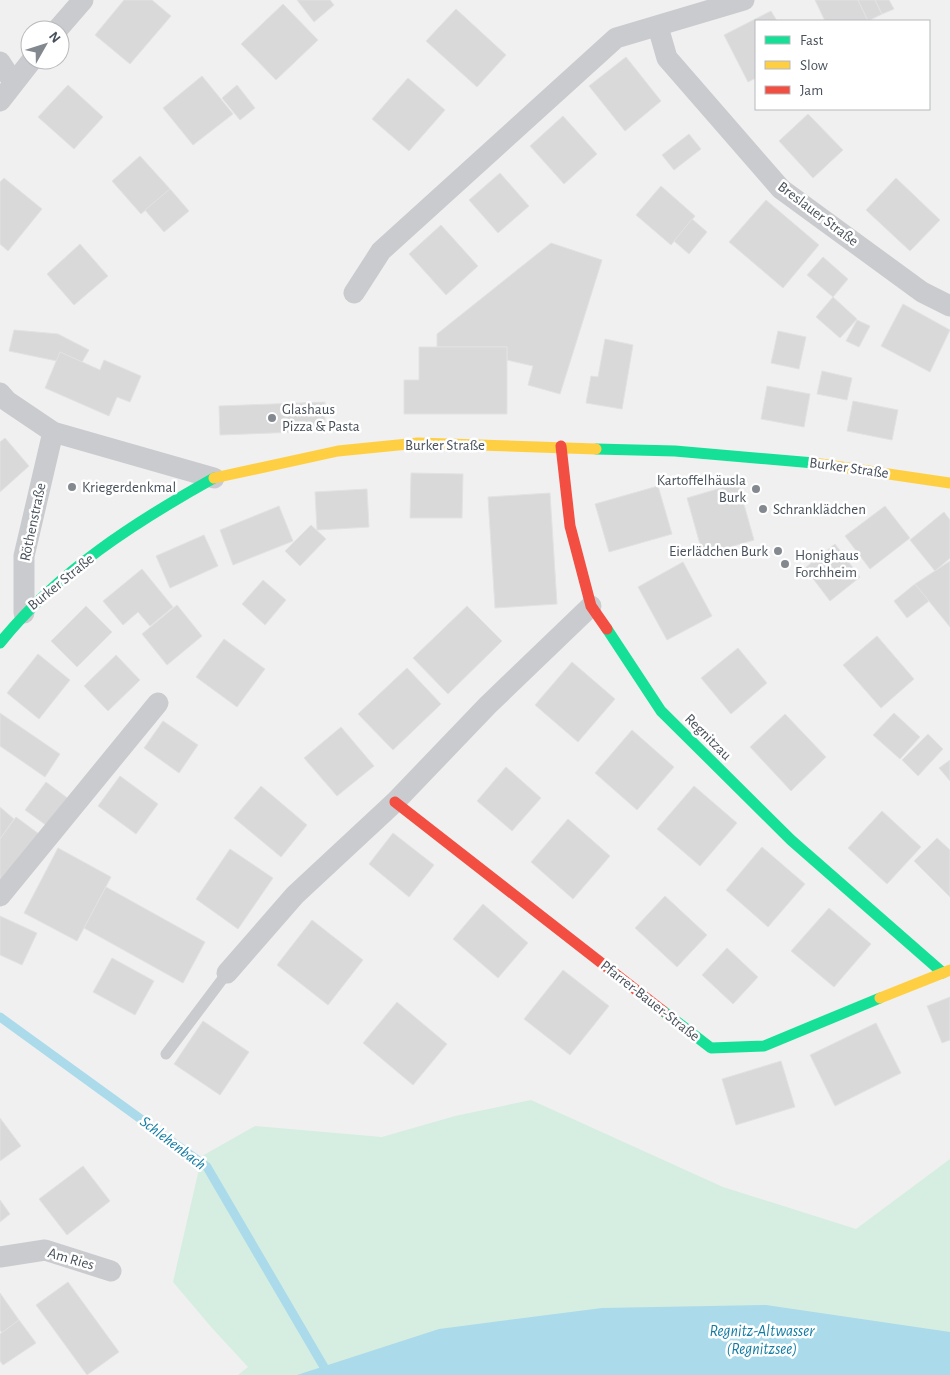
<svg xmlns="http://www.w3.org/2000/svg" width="950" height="1375" font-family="'Alegreya Sans',sans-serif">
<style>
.green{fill:#d5eee1}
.water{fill:#abdaea}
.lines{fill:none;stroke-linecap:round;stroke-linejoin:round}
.stream{stroke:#abdaea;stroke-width:9}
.building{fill:#d9d9da;stroke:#e1e2e3}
.lane{stroke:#cacbce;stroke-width:11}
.street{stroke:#cacbce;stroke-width:21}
.fast{stroke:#16e098;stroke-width:11}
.slow{stroke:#ffcf43;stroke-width:11}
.jam{stroke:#f24e42;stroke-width:11}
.poi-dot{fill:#83898f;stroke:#fff;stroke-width:2}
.labels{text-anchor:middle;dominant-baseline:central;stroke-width:5;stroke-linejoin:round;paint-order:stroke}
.street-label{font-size:15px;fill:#48515b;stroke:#fff}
.poi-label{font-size:15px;fill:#48515b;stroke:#fff;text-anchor:start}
.water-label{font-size:16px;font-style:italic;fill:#127ca4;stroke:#fff}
</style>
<rect width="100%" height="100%" fill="#f0f0f0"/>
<path class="green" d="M531,1100L723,1187L856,1229L950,1159V1375H238L248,1367L212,1328L173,1282L202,1156L255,1126L382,1137L455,1116Z"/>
<path class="water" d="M766,1305L950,1332V1375H297L439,1329L602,1308Z"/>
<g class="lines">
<path class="stream" d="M0,1017L207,1167L324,1367"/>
</g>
<g class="building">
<path d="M124,0H152L171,16L130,64L95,35Z"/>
<path d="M297,0H330L334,5L314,22Z"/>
<path d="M815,0H858L868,21H825Z"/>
<path d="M858,0H875L882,14L868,21Z"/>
<path d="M875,0H889L894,9L882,14Z"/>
<path d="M283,4L318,40L276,80L241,44Z"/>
<path d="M456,9L506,55L477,87L426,41Z"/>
<path d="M771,11L777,21H756V78L748,82L724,35Z"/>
<path d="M626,57L661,101L625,131L589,86Z"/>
<path d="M202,76L233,114L193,145L163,108Z"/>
<path d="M408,78L445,110L409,151L372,119Z"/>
<path d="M68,85L103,117L74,149L38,117Z"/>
<path d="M237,85L255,108L240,120L222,98Z"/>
<path d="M808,114L843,150L813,178L779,141Z"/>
<path d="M563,116L597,154L564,184L530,146Z"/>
<path d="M689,134L701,149L674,170L662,155Z"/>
<path d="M140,156L170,189L141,214L112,181Z"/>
<path d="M500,173L529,206L498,233L469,200Z"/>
<path d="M4,178L42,209L8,251L0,244V182Z"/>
<path d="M896,178L940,220L910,251L866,210Z"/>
<path d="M661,186L695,216L671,245L636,215Z"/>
<path d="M170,189L189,211L164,232L145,210Z"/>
<path d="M766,200L819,245L783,288L729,242Z"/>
<path d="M692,219L707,232L689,254L674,241Z"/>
<path d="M441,225L478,266L446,295L409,254Z"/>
<path d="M551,243L602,260L560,394L528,385L533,366L507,360V347H437V334Z"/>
<path d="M80,244L108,276L74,305L47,274Z"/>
<path d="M823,257L848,279L833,297L807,275Z"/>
<path d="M833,297L857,319L840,338L816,317Z"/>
<path d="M903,304L950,330L930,372L881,346Z"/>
<path d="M857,320L870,326L859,347L846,341Z"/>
<path d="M14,330L58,334L89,350L82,362L60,352L57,361L9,351Z"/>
<path d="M778,331L806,337L799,369L771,363Z"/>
<path d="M605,339L633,345L622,409L586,403L591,376L598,377Z"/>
<path d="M419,347H507V414H404V380H419Z"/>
<path d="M60,352L100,370L104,360L141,376L130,402L117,397L109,416L45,388Z"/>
<path d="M822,371L852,378L847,400L817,394Z"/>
<path d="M767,386L810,394L804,427L761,419Z"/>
<path d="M853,401L898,410L892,440L847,431Z"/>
<path d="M325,402V431L220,435L219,406Z"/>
<path d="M5,438L29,466L0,492V442Z"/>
<path d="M411,473L463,474L462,518H410Z"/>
<path d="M738,483L754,540L703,555L687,498Z"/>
<path d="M658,486L672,534L609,552L595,504Z"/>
<path d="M367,489L369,527L317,530L315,492Z"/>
<path d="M550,493L557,604L495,608L488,497Z"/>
<path d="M279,506L293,541L233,565L220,530Z"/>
<path d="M885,506L910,538L870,569L845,536Z"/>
<path d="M944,512L950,520V558L935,571L910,540Z"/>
<path d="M311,525L326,539L300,566L285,551Z"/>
<path d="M204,535L218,566L170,588L156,556Z"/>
<path d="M835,544L860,577L830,601L805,568Z"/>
<path d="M950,561V627L915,584Z"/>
<path d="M683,562L712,616L667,640L638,587Z"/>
<path d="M142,569L173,607L150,626L138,612L123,625L103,601Z"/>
<path d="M263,580L286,600L265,625L242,604Z"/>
<path d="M915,584L929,601L907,618L894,601Z"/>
<path d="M177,605L202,636L167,665L142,634Z"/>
<path d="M86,606L112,632L77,667L51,641Z"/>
<path d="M467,606L502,641L448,694L413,658Z"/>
<path d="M877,636L914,679L881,708L843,665Z"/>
<path d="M224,639L265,669L237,707L196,677Z"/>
<path d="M738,648L767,683L731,714L701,678Z"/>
<path d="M38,654L70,680L39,719L7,693Z"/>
<path d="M116,655L140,680L108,711L84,686Z"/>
<path d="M572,662L615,699L578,742L535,705Z"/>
<path d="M407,668L441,704L393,750L358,714Z"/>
<path d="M0,713L60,754L45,777L0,746Z"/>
<path d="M894,713L920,737L900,759L873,735Z"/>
<path d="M785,714L826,757L791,791L750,747Z"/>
<path d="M163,721L198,745L179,773L144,748Z"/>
<path d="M341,727L374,766L337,796L304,758Z"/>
<path d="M632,730L674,767L637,810L595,773Z"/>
<path d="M928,734L943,749L918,776L902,760Z"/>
<path d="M950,760V781L939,768Z"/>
<path d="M506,767L541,798L512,831L477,801Z"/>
<path d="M120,776L158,804L136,834L98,806Z"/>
<path d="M46,782L70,800L50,828L25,810Z"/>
<path d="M261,786L307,825L281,857L234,818Z"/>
<path d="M694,786L737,823L700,866L657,829Z"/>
<path d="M0,807L14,819L0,839Z"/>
<path d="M882,811L921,847L887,884L848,848Z"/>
<path d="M16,817L39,834L0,885V839Z"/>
<path d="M568,819L610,856L573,899L531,862Z"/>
<path d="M393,833L434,865L409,897L369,864Z"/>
<path d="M937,838L950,850V897L914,861Z"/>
<path d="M762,847L805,884L768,927L726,890Z"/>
<path d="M58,848L111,877L77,941L24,913Z"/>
<path d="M230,849L273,878L238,929L196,899Z"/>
<path d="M106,887L205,942L183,983L84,928Z"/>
<path d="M665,896L707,935L677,967L635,928Z"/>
<path d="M483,904L528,943L498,978L453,939Z"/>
<path d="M829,908L871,944L834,987L791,951Z"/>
<path d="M0,916L37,933L22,965L0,955Z"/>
<path d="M312,920L363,960L328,1005L277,965Z"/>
<path d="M727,948L758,977L733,1004L702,975Z"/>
<path d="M112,958L154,981L135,1015L93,992Z"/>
<path d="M563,970L609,1006L570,1055L524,1019Z"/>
<path d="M950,997V1040L942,1043L927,1006Z"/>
<path d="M397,1002L447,1044L413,1085L363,1043Z"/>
<path d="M203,1021L249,1052L220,1095L174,1064Z"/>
<path d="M876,1023L901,1073L835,1106L810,1055Z"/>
<path d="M781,1061L795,1107L736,1125L722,1079Z"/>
<path d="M0,1118L21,1146L0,1161Z"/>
<path d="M83,1166L110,1201L67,1235L39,1199Z"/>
<path d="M0,1200L10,1214L0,1222Z"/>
<path d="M68,1282L119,1352L87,1375L36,1305Z"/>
<path d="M0,1293L19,1320L2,1333L0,1330Z"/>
<path d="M19,1320L36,1343L3,1365L0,1361V1334Z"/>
</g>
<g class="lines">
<path class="lane" d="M166,1054L227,973"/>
<g class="street">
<path d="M658,27L667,58L781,189L922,292L950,306"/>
<path d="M57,30L83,0"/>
<path d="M0,62L13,82"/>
<path d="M0,101L32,60"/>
<path d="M354,293L381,251L616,38L744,0"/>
<path d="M0,393L7,401L53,432L214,478"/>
<path d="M24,613V556L53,432"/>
<path d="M0,896L158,703"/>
<path d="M227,973L295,895L395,802L488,705L591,606"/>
<path d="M0,1257L45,1250L111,1271"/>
</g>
<g class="fast">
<path d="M596,449L675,451L814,463"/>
<path d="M607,629L661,711L791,840L943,973"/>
<path d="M0,643C57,572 135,522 214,478"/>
<path d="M663,1011L711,1048L764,1046L880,998"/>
</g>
<g class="slow">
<path d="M814,463L950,483"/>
<path d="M214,478L338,451L418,443L596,449"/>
<path d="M880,998L950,970"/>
</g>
<g class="jam">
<path d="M561,446L570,526L591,606L607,629"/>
<path d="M395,802L663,1011"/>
</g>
</g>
<g class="poi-dot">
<circle cx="272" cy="418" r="5"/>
<circle cx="72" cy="487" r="5"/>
<circle cx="756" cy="489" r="5"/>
<circle cx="763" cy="509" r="5"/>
<circle cx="778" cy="551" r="5"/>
<circle cx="785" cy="564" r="5"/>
</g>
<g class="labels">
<g class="street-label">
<text transform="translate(818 214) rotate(37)">Breslauer Straße</text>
<text x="445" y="445">Burker Straße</text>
<text transform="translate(849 468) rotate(8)">Burker Straße</text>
<text transform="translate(33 522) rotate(-78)">Röthenstraße</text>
<text transform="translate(61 582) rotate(-39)">Burker Straße</text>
<text transform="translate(708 737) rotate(45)">Regnitzau</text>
<text transform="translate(650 1001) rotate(38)">Pfarrer-Bauer-Straße</text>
<text transform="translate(71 1259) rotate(16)">Am Ries</text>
</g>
<g class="poi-label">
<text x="282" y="409">Glashaus<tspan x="282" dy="17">Pizza &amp; Pasta</tspan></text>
<text x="746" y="480" text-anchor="end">Kartoffelhäusla<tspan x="746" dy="17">Burk</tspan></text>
<text x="82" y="487">Kriegerdenkmal</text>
<text x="773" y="509">Schranklädchen</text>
<text x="768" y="551" text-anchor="end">Eierlädchen Burk</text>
<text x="795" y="555">Honighaus<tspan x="795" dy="17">Forchheim</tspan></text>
</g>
<g class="water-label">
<text transform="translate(173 1143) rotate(37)">Schlehenbach</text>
<text x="762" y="1331">Regnitz-Altwasser<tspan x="762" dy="18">(Regnitzsee)</tspan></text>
</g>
</g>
<rect x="755" y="20" width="175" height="90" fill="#ffffff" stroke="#b6b9bd"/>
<rect x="765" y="36" width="25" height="8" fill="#16e098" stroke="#b6b9bd"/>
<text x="800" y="45" font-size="15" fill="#48515b">Fast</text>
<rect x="765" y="61" width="25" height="8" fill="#ffcf43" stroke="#b6b9bd"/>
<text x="800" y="70" font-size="15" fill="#48515b">Slow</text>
<rect x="765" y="86" width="25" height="8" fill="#f24e42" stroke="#b6b9bd"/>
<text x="800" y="95" font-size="15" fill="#48515b">Jam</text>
<g transform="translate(45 45) rotate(51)"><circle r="24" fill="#ffffff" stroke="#b6b9bd"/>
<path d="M0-4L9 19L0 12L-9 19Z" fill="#83898f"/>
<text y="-8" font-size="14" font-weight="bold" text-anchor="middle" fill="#48515b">N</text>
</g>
</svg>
